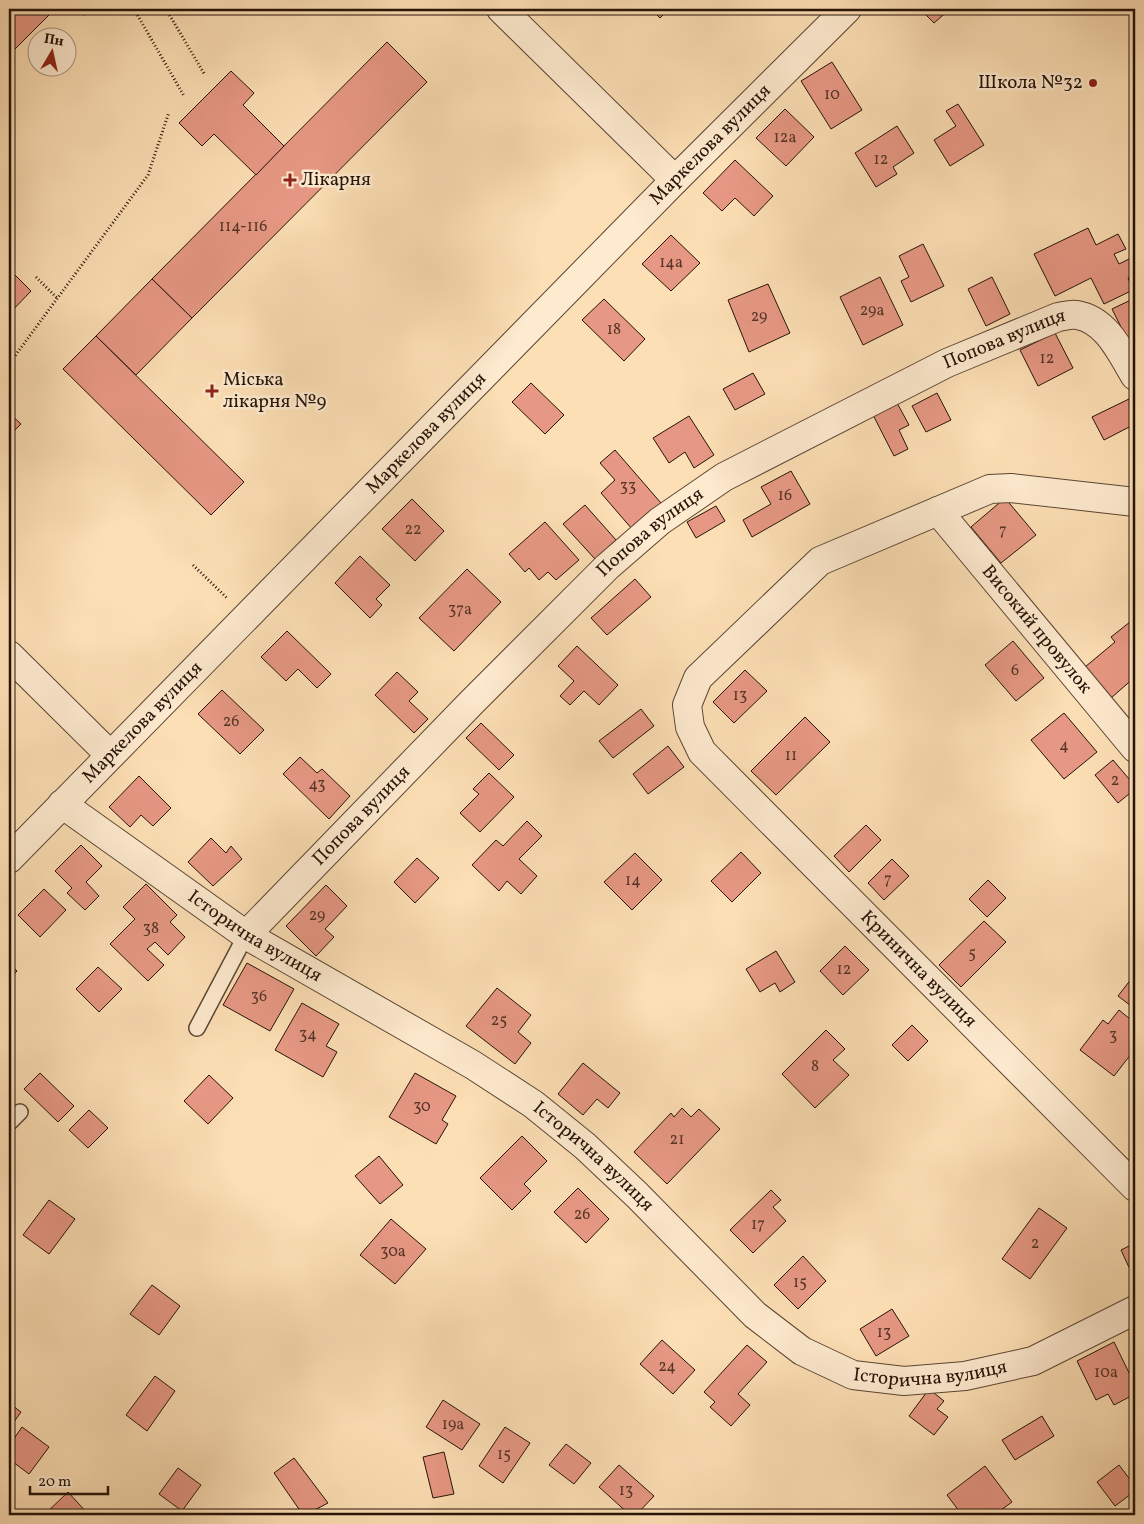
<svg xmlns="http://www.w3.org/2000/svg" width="1144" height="1524" font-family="Vollkorn,serif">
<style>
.building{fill:#e79884;stroke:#251308}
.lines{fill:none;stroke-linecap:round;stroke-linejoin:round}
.lane-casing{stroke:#5b4633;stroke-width:18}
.street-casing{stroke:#5b4633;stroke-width:30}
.path{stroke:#251308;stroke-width:3;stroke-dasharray:1 2.5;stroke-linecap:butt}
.lane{stroke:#feeacf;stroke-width:15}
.street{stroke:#feeacf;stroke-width:28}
.poi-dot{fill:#8f2418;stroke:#feeacf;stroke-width:2}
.labels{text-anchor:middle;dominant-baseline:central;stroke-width:5;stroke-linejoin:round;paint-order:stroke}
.number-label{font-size:16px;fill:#563427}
.poi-label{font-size:19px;fill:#251308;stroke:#feeacf;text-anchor:start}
.street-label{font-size:19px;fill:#251308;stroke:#feeacf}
</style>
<rect width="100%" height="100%" fill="#fddfb5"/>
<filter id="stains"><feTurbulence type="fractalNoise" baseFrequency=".004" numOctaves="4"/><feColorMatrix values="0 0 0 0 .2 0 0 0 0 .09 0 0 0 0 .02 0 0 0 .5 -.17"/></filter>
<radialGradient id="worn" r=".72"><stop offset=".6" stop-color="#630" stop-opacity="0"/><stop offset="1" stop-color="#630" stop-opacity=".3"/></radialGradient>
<g class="building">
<path d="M9,9H55L9,55Z"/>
<path d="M651,9H669L660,18Z"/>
<path d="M920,9H950L934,23Z"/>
<path d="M387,42L427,82L192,318L152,279Z"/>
<path d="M832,62L862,110L831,129L801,81Z"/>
<path d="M231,71L254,93L243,105L284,146L256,175L214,134L202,146L179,123Z"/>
<path d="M958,104L984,145L950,166L934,140L956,126L946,111Z"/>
<path d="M785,109L814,137L786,166L756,138Z"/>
<path d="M897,126L914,153L893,167L897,174L876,187L855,153Z"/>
<path d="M735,160L773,196L754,216L735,198L722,211L703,193Z"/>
<path d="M1088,228L1096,245L1118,234L1126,249L1114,254L1119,264L1135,256V274L1128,278L1133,290L1104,304L1091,278L1055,296L1034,254Z"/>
<path d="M671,235L700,263L671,291L642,264Z"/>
<path d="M923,244L944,286L911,302L901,281L909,277L899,256Z"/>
<path d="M9,269L31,291L9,314Z"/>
<path d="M880,277L903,325L863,345L840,297Z"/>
<path d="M992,277L1010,314L986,326L968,289Z"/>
<path d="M152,279L192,318L136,375L96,336Z"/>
<path d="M768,284L790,333L749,352L728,300Z"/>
<path d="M1135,298V347L1132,349L1112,309Z"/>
<path d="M604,299L645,339L624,361L582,320Z"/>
<path d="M1055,333L1073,368L1038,386L1020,350Z"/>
<path d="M96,336L244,482L211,515L63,369Z"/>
<path d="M753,373L765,394L735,410L723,389Z"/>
<path d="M531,383L564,415L545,434L512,402Z"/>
<path d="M937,393L951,420L926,432L912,406Z"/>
<path d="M1129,399L1135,411V424L1104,440L1092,417Z"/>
<path d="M896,401L909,425L899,430L908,449L894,456L872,413Z"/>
<path d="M9,413L21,424L9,436Z"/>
<path d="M689,416L714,455L694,468L685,452L669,463L653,438Z"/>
<path d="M615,450L661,503L632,529L601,493L615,480L600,463Z"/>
<path d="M791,471L810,504L752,537L743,520L771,504L761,487Z"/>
<path d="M1005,498L1036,535L1001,563L971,527Z"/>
<path d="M412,499L444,531L415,561L382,529Z"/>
<path d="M585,505L616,540L595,559L563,524Z"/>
<path d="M716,506L725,521L696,538L687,522Z"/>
<path d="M545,522L579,560L556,580L548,572L539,580L529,568L525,572L509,554Z"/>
<path d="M360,556L390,585L376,599L382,605L370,618L335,583Z"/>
<path d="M467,569L501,602L454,651L419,618Z"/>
<path d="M635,579L651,597L607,635L591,618Z"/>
<path d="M1135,618V677L1111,698L1085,667L1115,642L1111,637Z"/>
<path d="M287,631L331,674L317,688L298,669L286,681L261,657Z"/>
<path d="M1013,641L1044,678L1016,701L985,665Z"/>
<path d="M577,646L618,685L599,705L584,691L570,705L560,696L574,681L558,666Z"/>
<path d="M745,670L767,691L734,723L713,702Z"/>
<path d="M397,672L418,692L409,701L428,719L414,733L375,695Z"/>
<path d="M222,690L264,730L240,754L198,714Z"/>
<path d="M641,709L654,726L613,758L599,741Z"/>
<path d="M1064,713L1097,752L1064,779L1031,740Z"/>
<path d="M805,717L830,742L776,795L751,771Z"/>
<path d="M481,723L514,755L499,770L466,738Z"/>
<path d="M668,746L684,767L648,794L633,774Z"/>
<path d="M300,757L317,773L322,769L350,796L329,819L283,774Z"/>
<path d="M1113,760L1135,786V789L1118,803L1095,775Z"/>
<path d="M489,773L514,797L480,832L460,813L479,794L473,789Z"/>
<path d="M139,776L171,808L153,826L141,815L130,827L109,807Z"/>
<path d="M527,821L542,836L519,859L537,876L521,894L507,881L499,891L472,865L496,840L503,846Z"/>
<path d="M866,825L881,840L849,872L834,856Z"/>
<path d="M211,838L226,853L231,846L242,859L213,886L188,862Z"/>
<path d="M81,845L102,866L86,882L99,896L85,910L67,893L72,888L55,871Z"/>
<path d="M741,852L761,873L732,902L711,881Z"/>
<path d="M635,853L662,880L632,910L604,882Z"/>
<path d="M417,858L439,878L415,903L394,882Z"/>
<path d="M892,859L909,876L884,900L868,883Z"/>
<path d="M988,880L1006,898L987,917L969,899Z"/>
<path d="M146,884L177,915L170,922L185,937L168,955L155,942L147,949L164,965L148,981L110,944L135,919L123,907Z"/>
<path d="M326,885L347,906L325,929L334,937L316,956L286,926Z"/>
<path d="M44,889L66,910L40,937L18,915Z"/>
<path d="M984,921L1006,942L961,987L939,965Z"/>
<path d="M845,946L869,970L843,995L820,971Z"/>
<path d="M776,951L795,982L780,992L775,983L760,992L746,969Z"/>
<path d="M9,963L17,971L9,980Z"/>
<path d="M247,963L294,989L270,1031L223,1005Z"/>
<path d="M98,967L122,989L99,1012L76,989Z"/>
<path d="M1135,974V1009L1118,996Z"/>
<path d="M497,988L531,1015L518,1032L531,1043L515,1064L466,1026Z"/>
<path d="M302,1003L339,1024L326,1046L337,1052L323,1077L275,1050Z"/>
<path d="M1119,1010L1135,1023V1049L1114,1076L1080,1050L1103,1020L1108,1024Z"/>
<path d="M912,1025L928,1041L908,1061L892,1045Z"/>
<path d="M826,1030L845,1049L833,1060L849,1075L815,1108L782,1074Z"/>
<path d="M583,1063L620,1093L608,1108L597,1099L583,1115L558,1094Z"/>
<path d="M40,1073L74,1106L58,1122L24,1089Z"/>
<path d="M415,1073L456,1096L442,1120L448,1124L436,1144L389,1117Z"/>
<path d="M209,1075L233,1098L208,1124L184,1101Z"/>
<path d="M682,1108L691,1117L699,1109L720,1129L667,1184L634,1152L671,1113L674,1117Z"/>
<path d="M89,1110L108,1128L88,1148L69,1130Z"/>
<path d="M522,1136L547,1161L524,1184L531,1191L512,1210L480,1178Z"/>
<path d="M379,1156L403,1185L380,1204L355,1176Z"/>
<path d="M578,1188L609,1219L586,1243L554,1212Z"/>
<path d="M771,1190L781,1200L773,1207L786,1221L753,1253L730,1230Z"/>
<path d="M49,1200L75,1219L49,1254L23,1235Z"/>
<path d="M1039,1208L1067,1228L1030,1279L1002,1259Z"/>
<path d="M391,1219L426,1249L395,1284L360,1255Z"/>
<path d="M1135,1243V1272L1132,1274L1121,1250Z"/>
<path d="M803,1256L826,1281L798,1309L774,1285Z"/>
<path d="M152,1285L180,1306L159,1335L130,1314Z"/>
<path d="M892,1309L909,1336L876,1356L860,1329Z"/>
<path d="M662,1340L695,1370L673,1394L640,1364Z"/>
<path d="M1114,1342L1135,1385V1394L1114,1405L1108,1394L1096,1400L1077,1361Z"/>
<path d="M747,1345L767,1362L738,1394L750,1405L731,1426L710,1407L715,1402L704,1392Z"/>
<path d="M155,1376L175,1391L147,1431L126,1415Z"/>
<path d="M929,1389L944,1401L937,1409L948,1417L934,1435L909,1416Z"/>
<path d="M443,1400L480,1424L462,1450L426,1427Z"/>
<path d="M9,1403L21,1412L9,1429Z"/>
<path d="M1042,1416L1054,1436L1015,1460L1002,1440Z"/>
<path d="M22,1427L49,1447L29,1474L9,1459V1446Z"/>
<path d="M505,1427L530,1443L503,1483L479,1466Z"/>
<path d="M566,1444L591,1463L574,1484L549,1465Z"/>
<path d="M444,1452L454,1494L433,1498L423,1457Z"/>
<path d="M294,1458L328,1503L305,1515H303L274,1473Z"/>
<path d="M619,1465L654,1496L636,1515H630L599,1487Z"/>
<path d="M1119,1465L1135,1486V1491L1115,1506L1097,1482Z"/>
<path d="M985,1466L1012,1502L994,1515H962L947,1495Z"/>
<path d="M178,1468L201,1485L182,1511L159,1494Z"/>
<path d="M68,1492L89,1515H44Z"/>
</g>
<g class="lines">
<defs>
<g id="lane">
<path d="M197,1028L246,935"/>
<path d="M9,1123L20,1112"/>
</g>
<g id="street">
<path d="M501,9L675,180"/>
<path id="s1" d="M1135,502L1011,488L990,489L820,561L698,678L687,705L690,727L702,752L1135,1187"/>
<path id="s2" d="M938,511L1135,748"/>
<path d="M9,655L110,755"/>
<path id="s3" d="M62,804L246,935L473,1065L533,1104L585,1146L637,1195L755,1315L802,1351L853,1375L904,1381L965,1376L1033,1361L1135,1310"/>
<path id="s4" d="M9,859L675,180L847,9"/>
<path id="s5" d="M246,935L472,702L607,567L660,521L724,477L947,363L1058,317C1064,316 1071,314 1077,315C1107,320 1121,353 1135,376"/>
</g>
</defs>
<use href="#lane" class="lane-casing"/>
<use href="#street" class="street-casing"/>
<g class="path">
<path d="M79,9L86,16"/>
<path d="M134,9L184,96"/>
<path d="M166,9L205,75"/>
<path d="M36,277L57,298"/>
<path d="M9,364L148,175L169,112"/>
<path d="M193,565L228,599"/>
</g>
<use href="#lane" class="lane"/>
<use href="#street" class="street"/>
</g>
<g class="poi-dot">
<circle cx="1093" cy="83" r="5"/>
<path d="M287.5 172.5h5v5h5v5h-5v5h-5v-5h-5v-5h5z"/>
<path d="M209.5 383.5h5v5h5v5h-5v5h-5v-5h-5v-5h5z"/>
</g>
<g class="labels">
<g class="number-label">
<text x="832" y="95">10</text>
<text x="785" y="138">12а</text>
<text x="881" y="160">12</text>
<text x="243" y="227">114-116</text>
<text x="671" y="263">14а</text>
<text x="872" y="311">29а</text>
<text x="759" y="317">29</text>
<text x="614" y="330">18</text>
<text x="1047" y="359">12</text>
<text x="628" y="487">33</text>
<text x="785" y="496">16</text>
<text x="413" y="530">22</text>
<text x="1003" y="531">7</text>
<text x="460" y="610">37а</text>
<text x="1015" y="671">6</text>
<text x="740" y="696">13</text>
<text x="231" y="722">26</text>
<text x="1064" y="746">4</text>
<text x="791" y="756">11</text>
<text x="1115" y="781">2</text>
<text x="317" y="785">43</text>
<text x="888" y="880">7</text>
<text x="633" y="881">14</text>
<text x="317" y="916">29</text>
<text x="151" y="929">38</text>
<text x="972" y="954">5</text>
<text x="844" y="970">12</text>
<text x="259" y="997">36</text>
<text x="499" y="1021">25</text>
<text x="308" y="1035">34</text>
<text x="1113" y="1036">3</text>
<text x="815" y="1067">8</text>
<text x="422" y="1107">30</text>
<text x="677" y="1140">21</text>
<text x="582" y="1215">26</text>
<text x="758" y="1225">17</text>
<text x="1035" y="1244">2</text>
<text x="393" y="1252">30а</text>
<text x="800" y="1283">15</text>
<text x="884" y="1333">13</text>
<text x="667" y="1367">24</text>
<text x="1106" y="1373">10а</text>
<text x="453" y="1425">19а</text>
<text x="504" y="1455">15</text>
<text x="626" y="1491">13</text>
</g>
<g class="poi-label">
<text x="1083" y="83" text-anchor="end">Школа №32</text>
<text x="301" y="180">Лікарня</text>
<text x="223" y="380">Міська<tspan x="223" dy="22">лікарня №9</tspan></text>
</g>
<g class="street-label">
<text stroke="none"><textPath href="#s4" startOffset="1001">Маркелова вулиця</textPath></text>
<text stroke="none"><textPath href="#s5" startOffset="976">Попова вулиця</textPath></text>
<text stroke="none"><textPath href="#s4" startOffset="596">Маркелова вулиця</textPath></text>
<text stroke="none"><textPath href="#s5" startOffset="571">Попова вулиця</textPath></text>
<text stroke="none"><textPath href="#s2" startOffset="154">Високий провулок</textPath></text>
<text stroke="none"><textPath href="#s4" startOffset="191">Маркелова вулиця</textPath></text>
<text stroke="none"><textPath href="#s5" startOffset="166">Попова вулиця</textPath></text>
<text stroke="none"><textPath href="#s3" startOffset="234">Історична вулиця</textPath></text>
<text stroke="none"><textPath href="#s1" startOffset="885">Кринична вулиця</textPath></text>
<text stroke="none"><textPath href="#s3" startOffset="639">Історична вулиця</textPath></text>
<text stroke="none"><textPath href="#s3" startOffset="1059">Історична вулиця</textPath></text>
</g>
</g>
<rect width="1144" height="1524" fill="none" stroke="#fddfb5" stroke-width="30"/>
<rect x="10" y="10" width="1124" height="1504" fill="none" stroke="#251308" stroke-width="2.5"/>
<rect x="15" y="15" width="1114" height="1494" fill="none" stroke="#251308"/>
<g transform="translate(52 52) rotate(9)"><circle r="24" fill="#feeacf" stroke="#a7947f"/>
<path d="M0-4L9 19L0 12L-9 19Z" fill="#8f2418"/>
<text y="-8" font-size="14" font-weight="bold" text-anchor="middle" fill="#251308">Пн</text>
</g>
<path d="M30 1486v8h78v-8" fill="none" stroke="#251308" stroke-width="2.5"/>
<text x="38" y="1486" font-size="15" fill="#251308" stroke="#feeacf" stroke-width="4" paint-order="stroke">20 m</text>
<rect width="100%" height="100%" filter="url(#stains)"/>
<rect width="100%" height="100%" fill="url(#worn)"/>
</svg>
